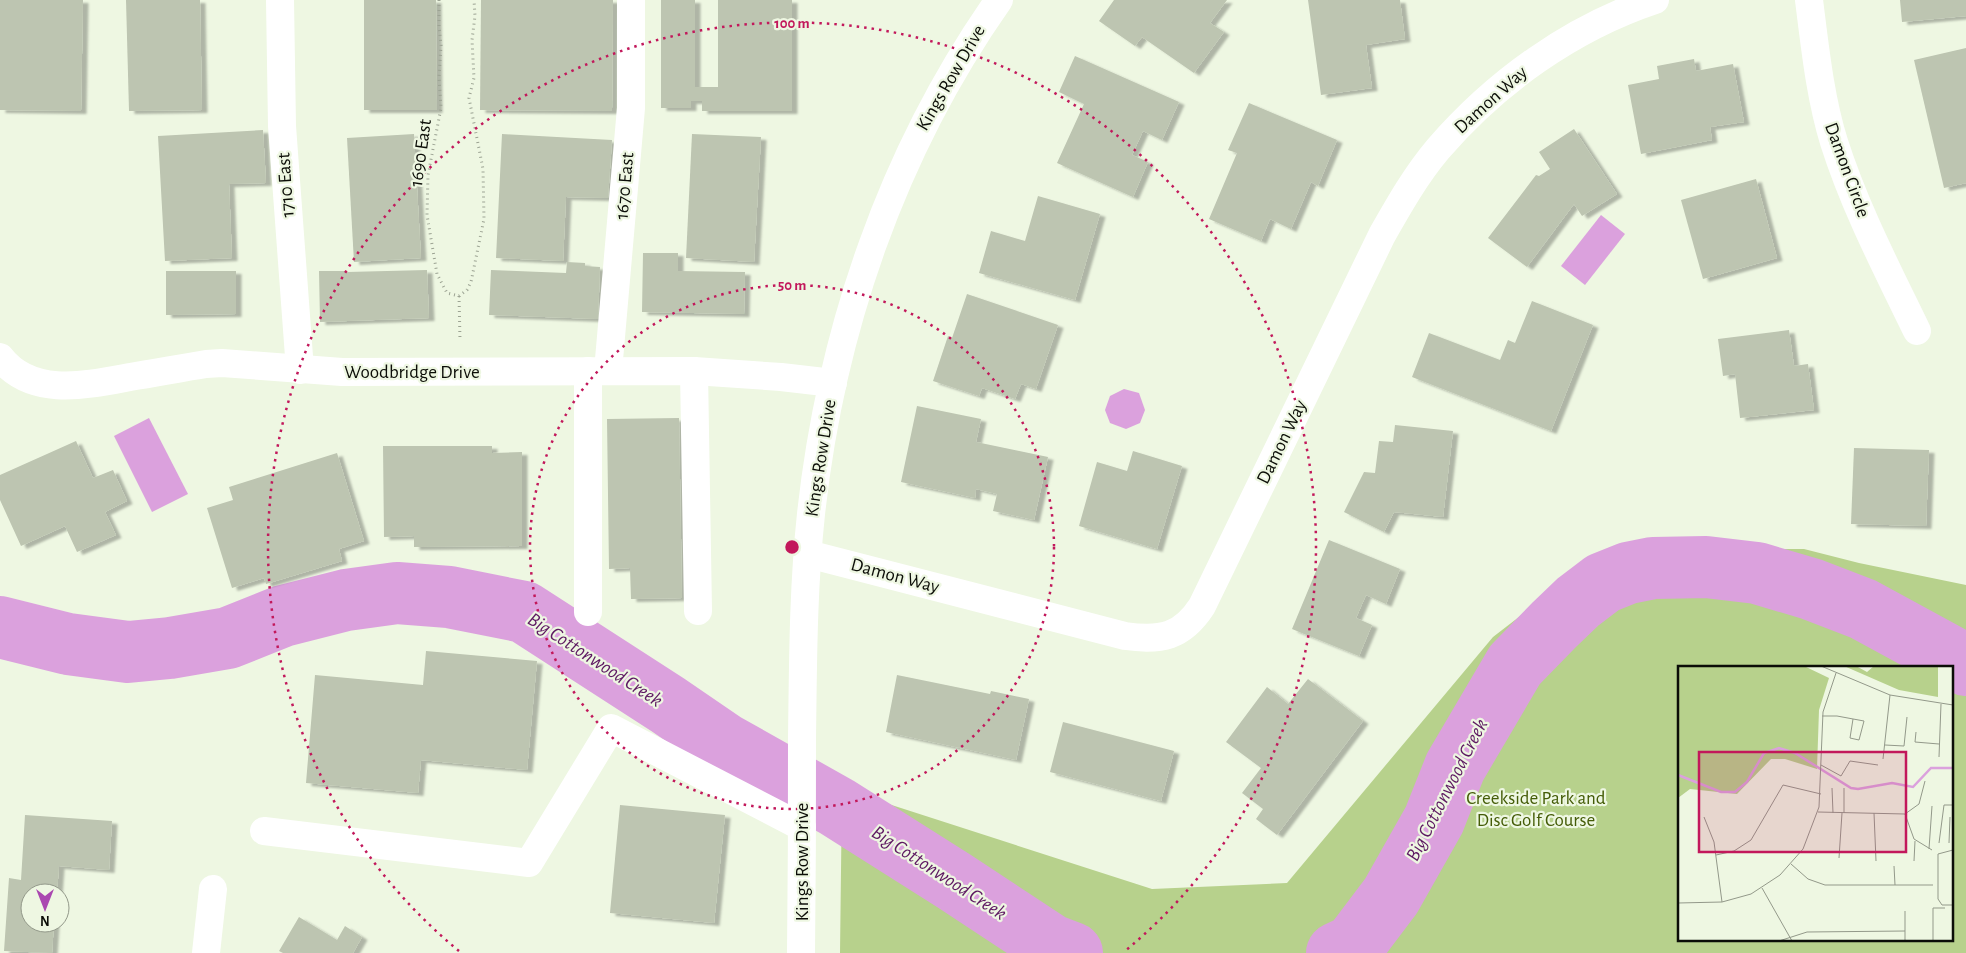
<svg xmlns="http://www.w3.org/2000/svg" width="1966" height="953" font-family="'Alegreya Sans',sans-serif">
<style>
.green{fill:#b7d18c;fill-rule:evenodd}
.water{fill:#dba1dd}
.lines{fill:none;stroke-linecap:round;stroke-linejoin:round}
.river{stroke:#dba1dd;stroke-width:62}
.building{fill:#bdc5b1;filter:url(#shadow)}
.path{stroke:#9ca393;stroke-width:3;stroke-dasharray:1 4;stroke-linecap:butt}
.minor{stroke:#fff;stroke-width:28}
.ring{fill:none;stroke:#c2185b;stroke-width:2.5;stroke-dasharray:2.5 5}
.labels{text-anchor:middle;dominant-baseline:central;stroke-width:4.5;stroke-linejoin:round;paint-order:stroke}
.street-label{font-size:19px;fill:#0b0d07;stroke:#eef7e2}
.park-label{font-size:19px;fill:#445c07;stroke:#eef7e2}
.water-label{font-size:20px;font-style:italic;fill:#5e1962;stroke:#eef7e2}
.inset-river{fill:none;stroke:#dba1dd;stroke-width:2.5}
.inset-road{fill:none;stroke:#93998a;stroke-width:1}
.view{fill:#c2185b;fill-opacity:0.15;stroke:#c2185b;stroke-width:2.5}
.inset-edge{fill:none;stroke:#0b0d07;stroke-width:2.5}
.centre{fill:#c2185b;stroke:#eef7e2;stroke-width:2.5}
.ring-label{font-size:15px;text-anchor:middle;font-weight:bold;fill:#c2185b;stroke:#eef7e2;stroke-width:4.5;stroke-linejoin:round;paint-order:stroke}
</style>
<defs>
<filter id="shadow"><feDropShadow dx="5.5" dy="3" stdDeviation="1" flood-color="#0004"/></filter>
</defs>
<rect width="100%" height="100%" fill="#eef7e2"/>
<path class="green" d="M1607,549H1804L1859,563L1966,585V953H840L842,789L1152,889L1287,883L1493,637ZM1680,667H1952V939H1680Z"/>
<g class="water">
<path d="M1601,215L1625,234L1585,285L1561,266Z"/>
<path d="M1124,389L1139,393L1145,410L1140,423L1126,429L1110,423L1105,410L1110,396Z"/>
<path d="M149,418L188,494L152,512L114,436Z"/>
</g>
<g class="lines">
<g class="river">
<path d="M0,627L68,644L128,652L170,648L228,638L283,616L346,600L397,593L449,597L524,612L668,705L725,744L837,807L954,881L1051,945L1072,953"/>
<path d="M1337,953L1354,945L1391,896L1434,820L1455,767L1515,665L1554,625L1578,602L1603,583L1628,573L1653,568L1706,567L1757,573L1811,589L1863,609L1966,665"/>
</g>
</g>
<g class="building">
<path d="M0,0H83L81,111L0,110Z"/>
<path d="M126,0H200L202,110L129,111Z"/>
<path d="M364,0H436L437,110H364Z"/>
<path d="M481,0H613L612,111L480,110Z"/>
<path d="M661,0H695V87H718V0H792V111H702V101H691V108H661Z"/>
<path d="M1114,0H1227L1210,23L1224,32L1194,73L1142,37L1135,46L1099,21Z"/>
<path d="M1308,0H1400L1405,39L1366,45L1372,88L1321,95Z"/>
<path d="M1900,0H1966V16L1902,22Z"/>
<path d="M1966,48V183L1944,188L1914,60Z"/>
<path d="M1075,56L1179,102L1162,140L1143,131L1132,155L1148,162L1133,197L1057,163L1084,104L1059,92Z"/>
<path d="M1694,59L1696,71L1733,64L1744,122L1710,127L1712,140L1641,154L1628,85L1659,79L1657,66Z"/>
<path d="M1249,103L1337,140L1318,186L1311,182L1291,229L1270,219L1261,241L1209,219L1237,153L1228,150Z"/>
<path d="M1574,129L1617,194L1582,216L1574,204L1527,267L1488,238L1536,175L1539,176L1550,169L1539,152Z"/>
<path d="M263,130L266,183L229,184L232,258L165,261L158,136Z"/>
<path d="M414,134L421,258L354,262L347,138Z"/>
<path d="M502,134L612,140L608,198L566,197L563,261L496,258Z"/>
<path d="M692,134L761,137L754,262L686,258Z"/>
<path d="M1756,179L1777,258L1703,279L1681,200Z"/>
<path d="M1038,196L1100,214L1075,300L979,273L991,231L1025,241Z"/>
<path d="M643,253H678V271L745,272L744,314L642,312Z"/>
<path d="M567,262L585,263V266L600,267L598,319L489,315L491,270L566,273Z"/>
<path d="M427,270L429,318L320,322L319,271H347V272Z"/>
<path d="M166,271H236V314L166,315Z"/>
<path d="M967,294L1058,325L1036,389L1021,384L1015,399L982,388L979,396L933,381L948,336L952,338Z"/>
<path d="M1532,301L1593,325L1551,431L1412,377L1429,333L1500,360L1508,340L1515,343Z"/>
<path d="M1789,330L1794,366L1808,364L1814,410L1740,418L1735,374L1723,376L1718,339Z"/>
<path d="M917,406L981,419L976,442L1048,457L1034,520L993,511L997,494L976,489L975,498L901,482Z"/>
<path d="M679,418L682,598L631,599L630,568L609,569L607,419Z"/>
<path d="M1395,425L1453,431L1443,517L1394,512L1384,532L1344,512L1364,472L1375,473L1379,441L1393,442Z"/>
<path d="M76,441L93,478L113,470L127,501L105,512L116,535L77,552L65,526L21,546L0,500V475Z"/>
<path d="M383,446H492V453L522,452V546L414,547V536L384,537Z"/>
<path d="M1854,448L1929,450L1926,526L1851,524Z"/>
<path d="M1133,451L1182,466L1157,549L1079,526L1097,462L1127,471Z"/>
<path d="M337,453L364,541L339,549L342,561L266,584L264,578L232,588L207,508L233,500L229,487Z"/>
<path d="M1329,540L1400,569L1386,604L1366,595L1356,618L1372,625L1359,656L1292,629Z"/>
<path d="M426,651L537,661L527,770L421,760L418,793L306,783L315,675L423,685Z"/>
<path d="M897,675L990,694L991,691L1029,699L1016,760L886,732Z"/>
<path d="M1308,679L1363,721L1277,835L1256,819L1263,809L1242,793L1261,768L1226,742L1267,687L1288,704Z"/>
<path d="M1063,722L1174,751L1161,801L1050,772Z"/>
<path d="M620,805L725,815L714,923L610,913Z"/>
<path d="M25,815L112,821L109,870L59,866L57,893H30V923H54L52,953L4,951L9,878L21,880Z"/>
<path d="M299,917L337,940L345,926L362,937L353,953H283L279,951Z"/>
</g>
<g class="lines">
<g class="path">
<path d="M439,0V26L441,45L439,77L441,108L428,175L427,215L437,274L447,293L459,296L467,290L471,282L484,219L483,169L469,98L474,78L472,40L475,16L474,0"/>
<path d="M459,296L460,340"/>
</g>
<g class="minor">
<path d="M280,0L282,126L300,370"/>
<path d="M1809,0C1815,47 1820,97 1834,142C1855,208 1887,269 1917,331"/>
<path d="M0,357C31,398 87,385 130,377C155,373 181,368 206,364L222,363L342,372L694,371L781,377L833,383"/>
<path d="M608,371L631,108V0"/>
<path d="M694,371L698,611"/>
<path d="M808,554L1125,636C1161,641 1182,637 1202,606L1382,235C1399,205 1416,175 1438,149C1496,82 1571,28 1655,0"/>
<path d="M588,612V371"/>
<path d="M264,831L529,863L611,728L802,827"/>
<path d="M206,953L213,889"/>
<path d="M801,953C802,882 802,810 802,739C803,664 803,589 811,514C831,331 892,152 999,0"/>
</g>
</g>
<g class="ring">
<circle cx="792" cy="547" r="262"/>
<path d="M459 951A524 524 0 1 1 1125 951"/>
</g>
<g class="labels">
<g class="street-label">
<text transform="translate(951 78) rotate(-60)">Kings Row Drive</text>
<text transform="translate(1491 100) rotate(-42)">Damon Way</text>
<text transform="translate(421 153) rotate(-82)">1690 East</text>
<text transform="translate(1847 170) rotate(70)">Damon Circle</text>
<text transform="translate(286 185) rotate(-94)">1710 East</text>
<text transform="translate(625 186) rotate(-85)">1670 East</text>
<text x="412" y="372">Woodbridge Drive</text>
<text transform="translate(1282 442) rotate(-64)">Damon Way</text>
<text transform="translate(821 458) rotate(-81)">Kings Row Drive</text>
<text transform="translate(895 576) rotate(15)">Damon Way</text>
<text transform="translate(802 862) rotate(-90)">Kings Row Drive</text>
</g>
<g class="park-label">
<text x="1536" y="798">Creekside Park and<tspan x="1536" dy="22">Disc Golf Course</tspan></text>
</g>
<g class="water-label">
<text transform="translate(595 660) rotate(33)">Big Cottonwood Creek</text>
<text transform="translate(1447 790) rotate(-63)">Big Cottonwood Creek</text>
<text transform="translate(939 873) rotate(33)">Big Cottonwood Creek</text>
</g>
</g>
<g transform="translate(1678 666)">
<rect width="275" height="275" fill="#eef7e2"/>
<path d="M0,0H126L151,12L141,44L139,103L107,93H93L59,128L12,123L0,132ZM166,0H178L189,6L196,0H260V31L221,24Z" fill="#b7d18c"/>
<path class="inset-river" d="M0,109L43,126H57L69,116L86,87L101,82L117,87L173,122L180,123L214,117L235,121L253,102H275"/>
<path class="inset-road" d="M143,0L212,29L275,39M144,50H159L186,55L181,74L172,72L175,53M238,66L237,76L261,78M207,79L226,80L229,51M261,91L263,38M205,93L212,29M143,99L163,110L172,95L200,99M154,122L155,147M140,146L227,148L241,138L247,115M166,147V122M196,147L198,195M227,148L236,173L254,184M26,151L36,176L44,236M261,177L266,139H275M271,177L272,151M251,183L254,140M275,184L260,188V233L264,239H275M38,189L56,185L73,174L105,119L143,128M161,192L164,147M236,195L237,175M113,198L130,213L147,219H255M216,200L217,219M84,222L114,275M0,237L44,236L73,228L102,209L125,183L141,141L145,46L158,7M101,275L129,266L227,265M227,275V245M255,275V242H267"/>
<path class="view" d="M21,86H228V186H21Z"/>
<rect width="275" height="275" class="inset-edge"/>
</g>
<circle cx="792" cy="547" r="8" class="centre"/>
<g class="ring-label">
<text x="792" y="28">100 m</text>
<text x="792" y="290">50 m</text>
</g>
<g transform="translate(45 908) rotate(180)"><circle r="24" fill="#eef7e2" stroke="#93998a"/>
<path d="M0-4L9 19L0 12L-9 19Z" fill="#aa48b0"/>
<text y="-8" font-size="14" font-weight="bold" text-anchor="middle" fill="#0b0d07">N</text>
</g>
</svg>
